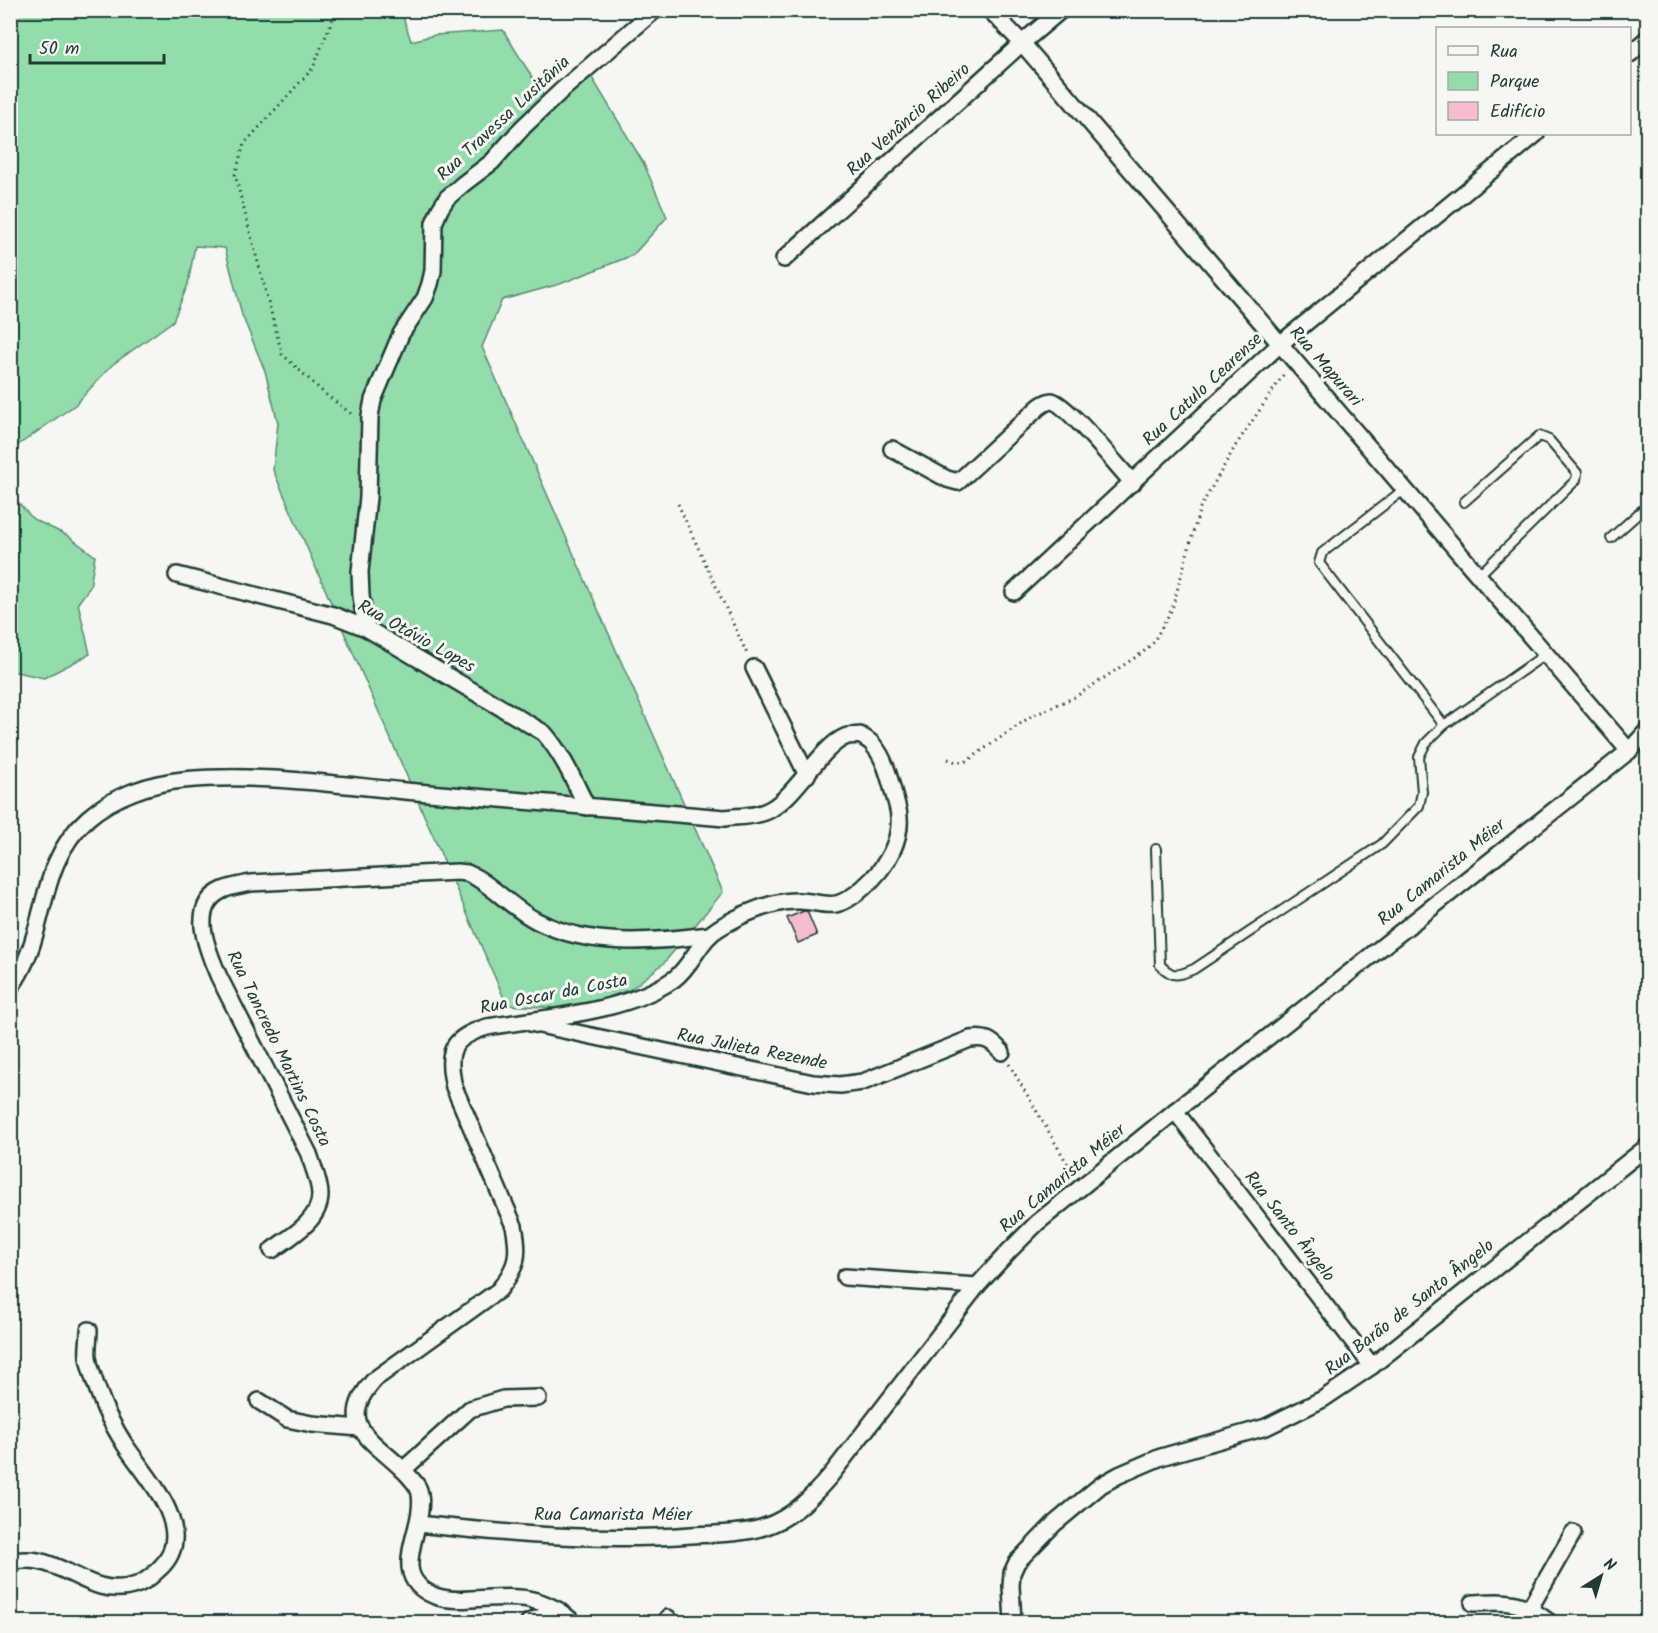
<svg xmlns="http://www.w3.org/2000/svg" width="1658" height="1633" font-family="Kalam,sans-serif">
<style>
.green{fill:#93dcab;stroke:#598c70;stroke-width:1.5}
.building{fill:#f7bccd;stroke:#1f3d34;stroke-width:1.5}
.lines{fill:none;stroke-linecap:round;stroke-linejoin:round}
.lane-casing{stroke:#1f3d34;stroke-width:12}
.street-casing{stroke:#1f3d34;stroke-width:20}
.path{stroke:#1f3d34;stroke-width:3;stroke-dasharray:1.5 4.5;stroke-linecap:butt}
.lane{stroke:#f6f6f2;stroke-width:8}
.street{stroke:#f6f6f2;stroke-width:15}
.labels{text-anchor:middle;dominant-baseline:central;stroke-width:6;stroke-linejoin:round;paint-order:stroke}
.street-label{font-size:18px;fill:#1f3d34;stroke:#f6f6f2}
</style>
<rect width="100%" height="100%" fill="#f6f6f2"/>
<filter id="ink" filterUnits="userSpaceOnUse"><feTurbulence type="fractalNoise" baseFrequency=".0167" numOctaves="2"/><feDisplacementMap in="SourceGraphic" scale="12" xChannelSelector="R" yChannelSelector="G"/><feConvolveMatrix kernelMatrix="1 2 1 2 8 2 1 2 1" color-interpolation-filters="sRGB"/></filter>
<g filter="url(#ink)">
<g class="green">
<path d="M11,11H401L411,41L435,35L503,30L543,95L585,66L643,162L667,217L633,255L560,284L502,300L482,347L723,892L664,963L631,989L575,1009L507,1005L273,470L278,423L265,371L242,315L225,248L195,246L188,284L173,321L112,365L75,405L11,450Z"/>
<path d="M10,493L33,519L68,536L95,556L90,587L78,603L90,654L44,678L11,671Z"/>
</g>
<path class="building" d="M804,911H807L817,935L798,943L787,918Z"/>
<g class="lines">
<defs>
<g id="lane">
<path d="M1406,490L1397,495L1322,553L1319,563L1444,725"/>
<path d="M1464,502L1539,436L1549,440L1577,473L1576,480L1478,576"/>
<path d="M1611,538L1648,505"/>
<path d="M1156,849L1160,965C1173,978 1178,976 1194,969L1382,844L1419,806L1422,792L1419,757L1426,743L1444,725L1546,654"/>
</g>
<g id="street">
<path d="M990,10L1022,43L1629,751"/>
<path d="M1630,54L1648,38"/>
<path d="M784,259L1022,43L1061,10"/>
<path d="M892,449L947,479L958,482L1039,407C1043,404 1047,401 1052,401C1067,404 1119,468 1133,483"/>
<path d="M177,575L333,615L366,628L544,733C563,755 574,781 587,807"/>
<path d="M1014,592L1280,344L1536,134"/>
<path d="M366,628L361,596L360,572L368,497L370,416L373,400L401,334L425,298L430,284L433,271L434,223L440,209L447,198L463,184L492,162L523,127L561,91L655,10"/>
<path d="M754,668L807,775"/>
<path d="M10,988C50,935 34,866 88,818C113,796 151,783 183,780C257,773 332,784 405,791C511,800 618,809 725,818C739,816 758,817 771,809C798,793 821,747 845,737C849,735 855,736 860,735C864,738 871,741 874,746C887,761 891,786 897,805C906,837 886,868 863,888C855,895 846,902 836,904C824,906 811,901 800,901C780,900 761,907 743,915C732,921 717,927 709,936C696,949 689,968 674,979C625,1013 547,1017 487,1027C451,1038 446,1051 454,1087L514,1226C520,1256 517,1267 499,1290L375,1379C331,1427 378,1442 408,1475C413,1481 419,1486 420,1494C426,1530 385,1576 435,1596C446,1600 459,1600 471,1599C512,1597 540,1592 573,1622"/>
<path d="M530,1023L813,1083L840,1085L863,1082L970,1039C986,1037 991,1040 1002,1052"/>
<path d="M1175,1111L1372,1366"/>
<path d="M272,1250C290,1237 320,1221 320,1195C320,1182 313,1167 309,1154L219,977C208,951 187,906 223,890C232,886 242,885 251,883L457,872L467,873L477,878C498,891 515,910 537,921C590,948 653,942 710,935"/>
<path d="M845,1277L977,1286"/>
<path d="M259,1401L287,1419L312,1424L360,1428"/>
<path d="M403,1470L470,1409L503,1399L538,1398"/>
<path d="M418,1524C509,1534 599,1542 691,1535C713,1534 743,1534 764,1527C792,1518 812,1497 831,1475L977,1286L1009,1251L1037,1223L1175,1111L1629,751L1648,730"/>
<path d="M10,1561C20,1560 28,1559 38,1561C71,1567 96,1597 133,1586C143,1584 152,1576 159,1569C200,1532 147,1478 125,1445C117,1432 107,1416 102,1401C97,1388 90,1371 88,1357C87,1349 89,1339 89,1330"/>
<path d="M1473,1603C1509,1601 1520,1600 1549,1622"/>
<path d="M1530,1608L1573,1533"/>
<path d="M668,1618L670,1622"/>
<path d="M529,1622L558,1610"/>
<path d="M1013,1622L1011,1586L1012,1573L1017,1562L1054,1524L1101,1485L1119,1475L1161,1457L1266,1427L1323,1399L1372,1366L1648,1146"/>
</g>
</defs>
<use href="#lane" class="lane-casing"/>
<use href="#street" class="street-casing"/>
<g class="path">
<path d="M340,10L333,18L313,68L244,144L235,175L282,354L325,394L353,415"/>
<path d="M678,504L748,656"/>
<path d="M948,759L956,762L967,761L1030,717L1075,697L1142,653L1153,643L1172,609L1200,508L1236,445L1284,374"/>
<path d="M1009,1064L1074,1175"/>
</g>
<use href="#lane" class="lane"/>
<use href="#street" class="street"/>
</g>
</g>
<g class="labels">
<g class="street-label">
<text transform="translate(504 119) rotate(-43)">Rua Travessa Lusitânia</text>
<text transform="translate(909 120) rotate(-42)">Rua Venâncio Ribeiro</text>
<text transform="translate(1325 367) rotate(49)">Rua Mapurari</text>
<text transform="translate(1203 390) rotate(-43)">Rua Catulo Cearense</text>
<text transform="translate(416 637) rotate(29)">Rua Otávio Lopes</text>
<text transform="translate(1442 873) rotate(-39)">Rua Camarista Méier</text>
<text transform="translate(554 995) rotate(-11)">Rua Oscar da Costa</text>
<text transform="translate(278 1049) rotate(64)">Rua Tancredo Martins Costa</text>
<text transform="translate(752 1050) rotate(11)">Rua Julieta Rezende</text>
<text transform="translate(1063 1179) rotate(-40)">Rua Camarista Méier</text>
<text transform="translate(1289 1227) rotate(52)">Rua Santo Ângelo</text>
<text transform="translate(1410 1308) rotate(-38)">Rua Barão de Santo Ângelo</text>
<text x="613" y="1515">Rua Camarista Méier</text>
</g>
</g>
<rect width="1658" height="1633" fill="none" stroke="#f6f6f2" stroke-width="36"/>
<rect x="18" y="18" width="1622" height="1597" fill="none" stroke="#1f3d34" stroke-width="2" filter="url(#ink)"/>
<rect x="1436" y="27" width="195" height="108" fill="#f6f6f2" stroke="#a0aca6" stroke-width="1.5"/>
<rect x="1448" y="46" width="30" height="9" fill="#f6f6f2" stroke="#a0aca6" stroke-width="1.5"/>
<text x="1490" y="57" font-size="18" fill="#1f3d34">Rua</text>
<rect x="1448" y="72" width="30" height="18" fill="#93dcab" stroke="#a0aca6" stroke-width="1.5"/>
<text x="1490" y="87" font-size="18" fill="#1f3d34">Parque</text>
<rect x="1448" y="102" width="30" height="18" fill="#f7bccd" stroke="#a0aca6" stroke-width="1.5"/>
<text x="1490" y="117" font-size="18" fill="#1f3d34">Edifício</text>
<g transform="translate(1601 1576) rotate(37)" stroke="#f6f6f2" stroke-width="4.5" paint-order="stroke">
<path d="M0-4.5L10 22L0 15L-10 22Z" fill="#1f3d34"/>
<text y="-9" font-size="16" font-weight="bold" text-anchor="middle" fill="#1f3d34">N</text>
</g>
<path d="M30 54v9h134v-9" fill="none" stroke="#1f3d34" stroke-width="3"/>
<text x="39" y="54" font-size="18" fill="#1f3d34" stroke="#f6f6f2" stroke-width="4.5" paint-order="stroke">50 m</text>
</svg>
